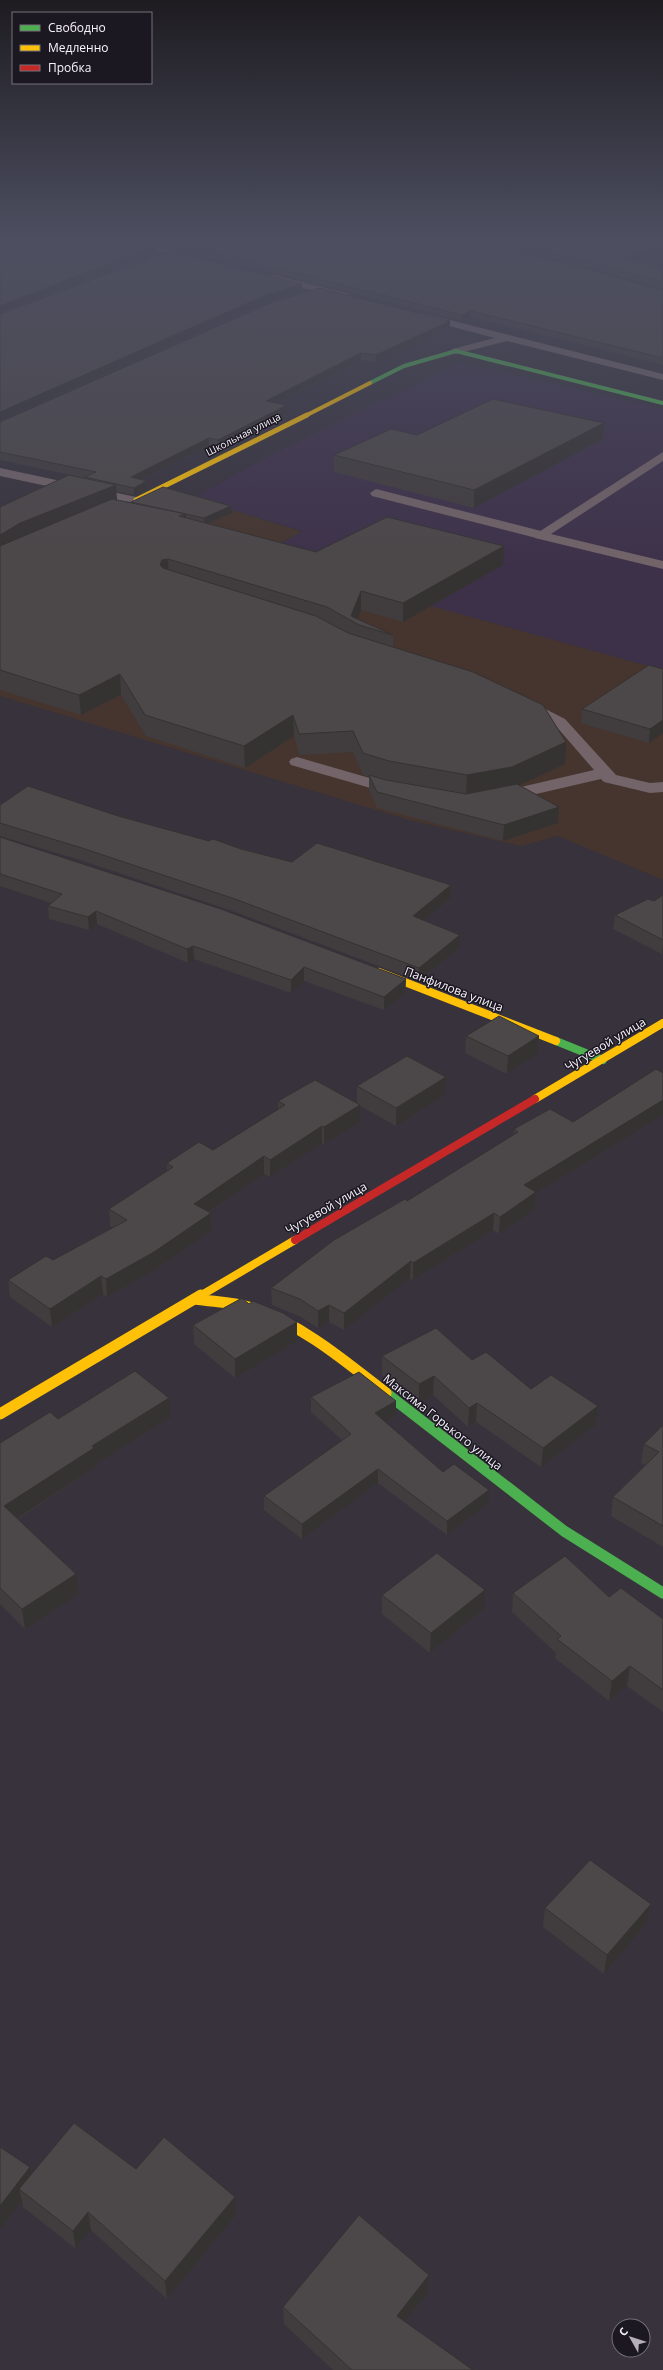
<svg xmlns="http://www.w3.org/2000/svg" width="663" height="2370" font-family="'Open Sans',sans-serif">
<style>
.industrial{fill:#45352e}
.built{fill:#3d3149}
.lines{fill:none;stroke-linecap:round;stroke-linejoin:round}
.lane{fill:#736469;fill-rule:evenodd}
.street{fill:#736469;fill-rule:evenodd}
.fast-far2{stroke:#4caf50;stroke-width:4}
.fast-far1{stroke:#4caf50;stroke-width:8}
.fast{stroke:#4caf50;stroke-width:11}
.slow-far3{stroke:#ffc107;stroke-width:4}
.slow-far2{stroke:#ffc107;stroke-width:5}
.slow-far1{stroke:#ffc107;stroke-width:8}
.slow{stroke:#ffc107;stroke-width:11}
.jam{stroke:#c62828;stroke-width:8}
.wall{fill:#413d3e}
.shaded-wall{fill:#353232}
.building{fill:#4c4748;stroke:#353232}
.labels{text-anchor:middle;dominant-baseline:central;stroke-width:3;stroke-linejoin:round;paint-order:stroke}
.far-street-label{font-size:10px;fill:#f7f3fd;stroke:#1c1821}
.street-label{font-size:12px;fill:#f7f3fd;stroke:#1c1821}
</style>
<rect width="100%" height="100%" fill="#37323c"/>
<path class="industrial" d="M194,498L303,532L256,557L663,670V880L558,836L521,846L409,820L0,696V655Z"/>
<path class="built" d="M458,363L501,371L663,409V670L255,557L303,531L194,498L265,458Z"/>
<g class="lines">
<g class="lane">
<path d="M376,489L545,532L546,535L540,539L372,496L370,493Z"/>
<path d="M524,698L565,719L616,775L650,783L663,782V792L650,793L604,782L601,779L501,802L495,801L493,797L495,793L594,770L555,725L519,706L516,703Z"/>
<path d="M297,757L404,788L406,791L404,794L398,796L291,765L289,762L291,759Z"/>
</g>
<g class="street">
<path d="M115,239H131L201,259L196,262Z"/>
<path d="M274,275L349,294L351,296L346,299L271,280L269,278Z"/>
<path d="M422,313L663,374V380L507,341L456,354L452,353V349L495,338L419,318L417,316Z"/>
<path d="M663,452V461L551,534L663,561V569L535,538L534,535Z"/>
<path d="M0,468L136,497L142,501L136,505L0,476Z"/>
</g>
<path class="fast-far2" d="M370,383L404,366L456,351L663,403"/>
<path class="fast-far1" d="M556,1041L603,1060"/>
<path class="fast" d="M386,1393L564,1531L663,1593"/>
<path class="slow-far3" d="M305,416L370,383"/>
<path class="slow-far2" d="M136,500L307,415"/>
<g class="slow-far1">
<path d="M379,972L556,1041"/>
<path d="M535,1099L663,1023"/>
<path d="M200,1296L295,1240"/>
</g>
<g class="slow">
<path d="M195,1299C214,1302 234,1302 252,1308C303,1325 345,1361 386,1393"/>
<path d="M0,1414L201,1295"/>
</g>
<path class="jam" d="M295,1240L535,1099"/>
</g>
<g class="wall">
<path d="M139,239H468L663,291V365L471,317L462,321Z"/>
<path d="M469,239H663V250L631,261L663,269V288L582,266Z"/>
<path d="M450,327L376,362L361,360L276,403L287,412L219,447L209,445L141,480L147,481V489L134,495L116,491L117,500L131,502L232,513L207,524L316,552L503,565L403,622L361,610L357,619L393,635V647L565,764L518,785L559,807L558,823L503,841L377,808L369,790V777L363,775L353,752L299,755L294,736L245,768L146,736L121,695L81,715L0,690V507L85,478L0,460V422Z"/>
<path d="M417,435L603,439L474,508L334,472V455Z"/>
<path d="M663,669L649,743L581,723L582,709Z"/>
<path d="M0,805L118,816L209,841L292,862L451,885V898L424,920L459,948L419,981L235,912L83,861L0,836Z"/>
<path d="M0,837L406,979L405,993L384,1010L304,981L291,993L194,959L188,963L97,924L89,930L49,919L48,906L51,903L0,886Z"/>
<path d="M663,895V953L662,954L613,929L615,915L654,901Z"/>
<path d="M466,1036H539L538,1053L507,1074L465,1053Z"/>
<path d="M663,1073V1115L536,1193L535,1209L499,1234L493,1230L413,1280L410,1278L344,1330L329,1322L318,1328L301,1317L272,1305L271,1288L407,1201L513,1135L514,1129L573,1122Z"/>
<path d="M357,1086L445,1095L396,1126L360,1106V1122L324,1144L322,1143L270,1177L264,1174L209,1212L211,1213L212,1230L155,1270L107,1297L103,1294L52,1327L10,1297L8,1280L53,1260L113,1228L110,1226L109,1209L167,1171V1163L213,1150L278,1109V1101L357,1103Z"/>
<path d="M249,1304L297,1322V1341L235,1378L194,1344L193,1325Z"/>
<path d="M382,1356L472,1360L531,1389L598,1406L596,1425L541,1467L476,1422L468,1427L433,1395L419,1403L382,1375Z"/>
<path d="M311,1397L396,1416L385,1422L443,1472L488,1504L447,1535L378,1483L302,1539L264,1510V1496L342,1440L311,1412Z"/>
<path d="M171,1417L96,1464V1467L18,1519L79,1594L25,1629L0,1604V1443L58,1419Z"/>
<path d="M663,1425V1547L611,1516L613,1497L645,1465L641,1463L644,1444Z"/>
<path d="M513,1593L609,1597L663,1619V1712L627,1686L609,1701L555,1658L556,1653L512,1612Z"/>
<path d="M382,1595L484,1609L430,1653L382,1614Z"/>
<path d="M651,1904L647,1923L604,1974L543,1927L545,1908Z"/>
<path d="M0,2147L31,2175L136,2169L236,2215L167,2299L91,2230L76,2249L23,2207L22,2201Z"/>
<path d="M429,2275L428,2293L405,2322L473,2370H333L284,2324L283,2307Z"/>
</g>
<g class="shaded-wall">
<path d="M663,244V250L621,264V258Z"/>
<path d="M155,246V252L0,312V306Z"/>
<path d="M302,284L303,290L266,302L0,419V412L266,295Z"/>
<path d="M471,311V317L462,321V315Z"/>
<path d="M450,321V327L376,362V355Z"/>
<path d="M361,353V360L266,408V401Z"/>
<path d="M287,405V412L219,447L218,440Z"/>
<path d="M604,423L603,439L474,508V490Z"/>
<path d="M209,438V445L132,484L131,477Z"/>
<path d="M147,481V489L134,495V488Z"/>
<path d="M116,485L117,503L0,554V535L20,523Z"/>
<path d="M231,506L232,513L204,525V518Z"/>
<path d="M186,514V532L179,516Z"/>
<path d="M504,546L503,565L403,622V603Z"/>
<path d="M168,559L169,578L160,565L162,560Z"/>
<path d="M361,591V610L356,623L351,616Z"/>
<path d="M120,674L121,695L81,715L79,695Z"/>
<path d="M293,715L294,736L245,768L244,746Z"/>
<path d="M663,720V733L649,743L650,729Z"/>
<path d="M566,742L565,764L511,789L466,796L467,775Z"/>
<path d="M559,807L558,823L503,841L504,825Z"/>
<path d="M451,885V898L413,929V916Z"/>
<path d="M96,911L97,924L89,930L88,917Z"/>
<path d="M460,935L459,948L419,981V968Z"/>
<path d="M663,944V953L662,954Z"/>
<path d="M193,946L194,959L188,963L187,949Z"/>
<path d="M304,967V981L291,993V980Z"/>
<path d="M406,979L405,993L384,1010V997Z"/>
<path d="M539,1036L538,1053L507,1074L508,1056Z"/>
<path d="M446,1077L445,1095L396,1126V1108Z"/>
<path d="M663,1100V1115L536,1193L535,1209L499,1234L500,1217L524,1185Z"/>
<path d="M360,1105V1122L324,1144V1127Z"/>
<path d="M322,1126V1143L270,1177V1160Z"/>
<path d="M264,1156V1174L195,1221L194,1204Z"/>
<path d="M211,1213L212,1230L155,1270L107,1297L106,1279Z"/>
<path d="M494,1213L493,1230L413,1280V1263Z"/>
<path d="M411,1261L410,1278L344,1330V1313Z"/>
<path d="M101,1276L103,1294L52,1327L50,1309Z"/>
<path d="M329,1305V1322L318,1328V1311Z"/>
<path d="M297,1322V1341L235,1378V1359Z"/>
<path d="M434,1376L433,1395L419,1403V1384Z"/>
<path d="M169,1398L171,1417L96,1464V1467L7,1525L4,1506L92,1446Z"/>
<path d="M396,1401V1416L374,1428L375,1413Z"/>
<path d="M477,1403L476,1422L468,1427L469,1408Z"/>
<path d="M598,1406L596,1425L541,1467L543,1448Z"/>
<path d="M378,1469V1483L302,1539V1524Z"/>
<path d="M489,1490L488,1504L447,1535V1521Z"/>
<path d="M76,1574L79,1594L25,1629L22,1609Z"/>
<path d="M485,1590L484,1609L430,1653L431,1633Z"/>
<path d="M630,1666L627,1686L609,1701L612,1681Z"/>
<path d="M651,1904L647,1923L604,1974L607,1955Z"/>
<path d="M30,2167L33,2185L19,2189L22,2201L0,2229V2206Z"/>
<path d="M235,2197L236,2215L167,2299L165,2281Z"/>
<path d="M88,2212L91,2230L76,2249L73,2231Z"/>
<path d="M429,2275L428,2293L396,2333L397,2316Z"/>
</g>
<g class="building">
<path d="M0,239H131L155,246L0,306Z"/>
<path d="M161,239H468L577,266L663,291V358L471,311L462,315Z"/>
<path d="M494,239H663V244L621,258L663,269V282L583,260Z"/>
<path d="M170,251L302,284L266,295L0,412V314Z"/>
<path d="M319,288L450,321L376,355L361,353L266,401L287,405L218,440L209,438L131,477L147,481L134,488L85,477L96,472L0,452V422L273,302Z"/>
<path d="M493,399L604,423L474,490L334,455L391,429L417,435Z"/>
<path d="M69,475L116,485L20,523L0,535V507Z"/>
<path d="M163,487L231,506L204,518L131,502Z"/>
<path d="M112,499L186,514L179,516L316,552L387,517L504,546L403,603L361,591L351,616L393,635L359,625L327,607L168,559L162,560L160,565L163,568L316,616L348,633L473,672L543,705L566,742L512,767L467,775L389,761L363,753L353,731L299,734L293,715L244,746L145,715L120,674L79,695L0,670V546Z"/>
<path d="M649,665L663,669V720L650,729L582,709Z"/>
<path d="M369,775L386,780L466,794L517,784L559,807L504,825L377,792Z"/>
<path d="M28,786L118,816L209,841L213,839L241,849L292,862L317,843L451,885L413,916L460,935L419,968L235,899L82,848L0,823V805Z"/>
<path d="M0,837L221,909L406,979L384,997L304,967L291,980L193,946L187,949L96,911L88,917L48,906L62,894L0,874Z"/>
<path d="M663,895V940L615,915L648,899L654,901Z"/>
<path d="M499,1016L539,1036L508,1056L466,1036Z"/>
<path d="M407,1056L446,1077L396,1108L357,1086Z"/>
<path d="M656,1069L663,1073V1100L524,1185L536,1192L500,1217L494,1213L413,1263L411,1261L344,1313L329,1305L318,1311L300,1299L271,1288L334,1240L405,1199L407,1201L518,1132L514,1129L550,1109L573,1122Z"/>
<path d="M315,1080L360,1105L324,1127L322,1126L270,1160L264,1156L194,1204L211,1213L154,1252L106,1279L101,1276L50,1309L8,1280L46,1256L53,1260L127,1220L109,1209L173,1167L167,1163L199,1142L213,1150L285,1105L278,1101Z"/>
<path d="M242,1298L249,1304L253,1301L283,1313L297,1322L235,1359L193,1325Z"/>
<path d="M436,1328L472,1360L486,1352L531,1389L551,1375L598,1406L543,1448L477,1403L469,1408L434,1376L419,1384L382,1356Z"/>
<path d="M135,1371L169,1398L92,1446L94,1448L4,1506L76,1574L22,1609L0,1588V1443L50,1412L58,1419Z"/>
<path d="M359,1372L396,1401L375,1413L443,1472L454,1464L489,1490L447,1521L378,1469L302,1524L264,1496L351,1434L311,1397Z"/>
<path d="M663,1425V1526L613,1497L659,1452L644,1444Z"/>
<path d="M437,1553L485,1590L431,1633L382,1595Z"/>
<path d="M565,1556L609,1597L621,1588L663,1619V1690L630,1666L612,1681L557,1639L561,1636L513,1593Z"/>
<path d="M590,1860L651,1904L607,1955L545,1908Z"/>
<path d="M74,2123L136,2169L164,2137L235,2197L165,2281L88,2212L73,2231L19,2189Z"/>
<path d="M0,2147L30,2167L0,2206Z"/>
<path d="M359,2215L429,2275L397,2316L473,2370H352L283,2307Z"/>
</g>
<linearGradient id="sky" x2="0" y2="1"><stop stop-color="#1e1c21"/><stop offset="0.42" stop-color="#4d4f61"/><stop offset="1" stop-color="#4d4f61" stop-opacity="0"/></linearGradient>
<rect width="663" height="571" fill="url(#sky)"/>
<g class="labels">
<g class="far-street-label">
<text transform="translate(243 434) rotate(-27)">Школьная улица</text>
</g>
<g class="street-label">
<text transform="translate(454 989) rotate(21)">Панфилова улица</text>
<text transform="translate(605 1044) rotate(-31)">Чугуевой улица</text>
<text transform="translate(326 1208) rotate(-30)">Чугуевой улица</text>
<text transform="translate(443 1422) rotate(38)">Максима Горького улица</text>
</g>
</g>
<rect x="12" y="12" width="140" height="72" fill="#1c1821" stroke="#747079"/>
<rect x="20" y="25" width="20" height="6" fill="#4caf50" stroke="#747079"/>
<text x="48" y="32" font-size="12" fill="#f7f3fd">Свободно</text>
<rect x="20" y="45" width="20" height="6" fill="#ffc107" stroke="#747079"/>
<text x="48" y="52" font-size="12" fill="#f7f3fd">Медленно</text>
<rect x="20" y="65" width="20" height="6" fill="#c62828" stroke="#747079"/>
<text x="48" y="72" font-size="12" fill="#f7f3fd">Пробка</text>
<g transform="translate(631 2338) rotate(309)"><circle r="19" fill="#1c1821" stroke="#747079"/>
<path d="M0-3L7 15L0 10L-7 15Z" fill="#b4afb9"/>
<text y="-6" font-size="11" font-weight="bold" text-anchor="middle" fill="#f7f3fd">С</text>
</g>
</svg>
